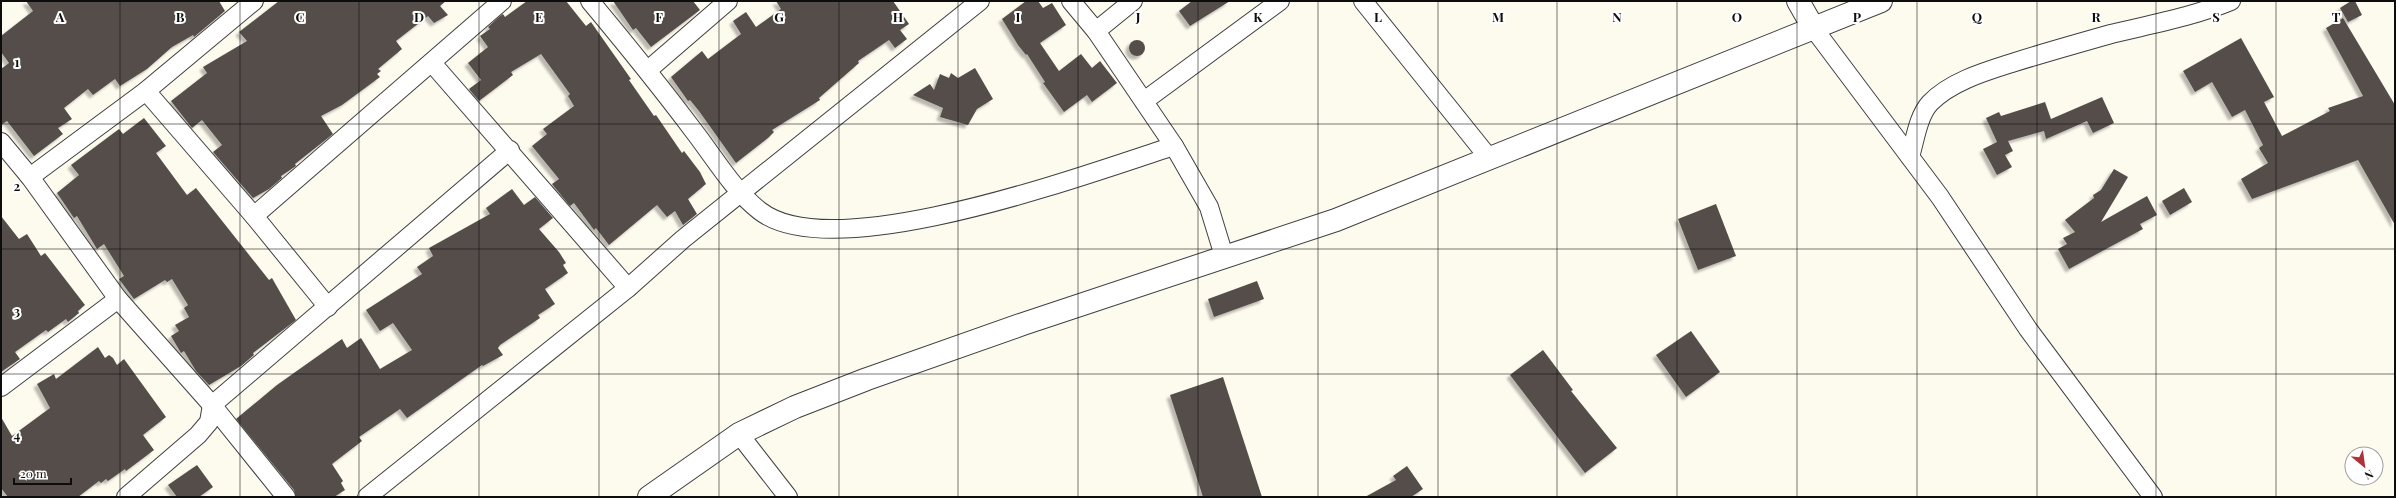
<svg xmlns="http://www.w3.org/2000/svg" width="2396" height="498" font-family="'Playfair Display',serif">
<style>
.building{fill:#544e4a;filter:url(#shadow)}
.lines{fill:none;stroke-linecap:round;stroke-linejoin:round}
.minor-casing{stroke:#404040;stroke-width:20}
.tertiary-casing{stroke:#404040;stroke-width:24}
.minor{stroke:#fff;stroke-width:18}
.tertiary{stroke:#fff;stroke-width:22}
.grid{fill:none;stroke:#0d0d0d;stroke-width:1;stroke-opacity:0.55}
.grid-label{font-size:13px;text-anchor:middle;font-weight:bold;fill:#0d0d0d;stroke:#fff;stroke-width:4;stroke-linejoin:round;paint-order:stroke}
</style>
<defs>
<filter id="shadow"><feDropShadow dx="-3.5" dy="3.5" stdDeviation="1" flood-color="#0004"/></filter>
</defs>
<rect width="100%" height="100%" fill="#fdfaee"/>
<g class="building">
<path d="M26,1H219L225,11L194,37L193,35L172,47L147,69L120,86L115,79L93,95L88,89L64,108L72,119L58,128L63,134L34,156L7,121L1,125V69L9,63L1,52V36L33,11Z"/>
<path d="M279,1H446L440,6L448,15L434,23L428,16L396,41L402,49L378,69L381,71L377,74L380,77L342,105L321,116L333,134L295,164L296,166L281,176L282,178L269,189L253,198L213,152L222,145L202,120L192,128L171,101L207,73L203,67L247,41L239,32Z"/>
<path d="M527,1H566L586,26L591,22L631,79L629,80L654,116L656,115L682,153L684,151L700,172L706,184L688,199L697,214L683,225L675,211L667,217L657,205L609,245L596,228L594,230L574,203L570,206L552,184L559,179L532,146L547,134L543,129L574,106L568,96L570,94L541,54L511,72L513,75L479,101L469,89L481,80L468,63L488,47L480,36L490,29L488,27L500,16L503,14L505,17Z"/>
<path d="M613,1H693L700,10L651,47L636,28L633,30Z"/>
<path d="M776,1H893L909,24L900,30L907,39L895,48L889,40L858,61L859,63L819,98L820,100L772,130L774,132L768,138L736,163L699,111L690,100L688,101L671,77L702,51L708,59L741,34L733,21L746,12L756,27L781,9Z"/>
<path d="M1026,1H1038L1043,8L1052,3L1066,25L1040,43L1059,71L1081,54L1092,68L1100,61L1117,83L1092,102L1087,95L1064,112L1043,83L1045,82L1027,54L1026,55L1018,45L1002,19Z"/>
<path d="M1192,1H1230L1190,26L1179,11Z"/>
<path d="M2351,1H2355L2362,15L2348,22L2340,8Z"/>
<path d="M2343,18L2395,105V225L2358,160L2252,199L2241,179L2268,163L2259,148L2263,145L2245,110L2232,117L2212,82L2195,92L2183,71L2241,38L2274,97L2264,102L2282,136L2330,111L2328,108L2363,96L2326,28Z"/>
<circle cx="1137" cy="48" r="8"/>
<path d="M975,68L993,99L977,109L968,125L940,117L943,108L913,95L930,84L934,90L940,74L949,78L951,73L958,78Z"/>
<path d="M2102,97L2114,123L2093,133L2087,121L2046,139L2044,131L2008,141L2013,151L2005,155L2012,167L1997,175L1983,149L1997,142L1986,118L1999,112L2001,116L2045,102L2051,119Z"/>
<path d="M144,118L166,146L156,153L187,195L196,188L269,280L272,278L296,320L253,353L254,355L241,366L209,385L196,371L184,351L181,353L171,336L179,331L175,325L189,317L184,308L188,305L172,279L167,282L165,280L134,299L119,279L124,276L104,244L97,249L77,216L74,218L57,193L79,175L71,165L119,129L123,134Z"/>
<path d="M2114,169L2128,177L2101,222L2147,196L2157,215L2140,224L2143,229L2069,269L2058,249L2067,244L2063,238L2075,232L2065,220L2094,198L2093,195L2101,190Z"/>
<path d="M2184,188L2192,202L2170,215L2162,201Z"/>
<path d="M512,189L524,205L535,197L553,218L539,229L559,252L566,263L563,265L568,273L545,289L555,304L538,315L540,318L500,345L498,348L503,355L483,366L482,365L407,418L400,409L359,437L362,441L332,464L343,481L341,483L345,490L334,497H296L294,490L236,419L277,385L342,339L347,348L361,338L380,369L412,350L393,323L380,331L366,310L422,274L417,267L433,256L429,248L490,214L486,208Z"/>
<path d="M1716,204L1736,256L1698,270L1678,219Z"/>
<path d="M1,216L19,239L27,234L41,256L45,253L85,305L78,311L79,313L68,322L66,319L48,332L46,330L15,352L20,359L1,372Z"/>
<path d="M1257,281L1264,299L1214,317L1208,299Z"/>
<path d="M1691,331L1720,372L1686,397L1656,355Z"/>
<path d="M98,347L105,358L109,355L113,358L117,365L124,359L166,417L143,435L154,450L126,471L125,469L108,481L106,479L101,483L99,481L78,497H8L1,488V417L12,436L50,408L37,384L54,374L56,379Z"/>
<path d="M1543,350L1573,390L1571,391L1617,448L1585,473L1510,375Z"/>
<path d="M1223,377L1262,497H1203L1170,395Z"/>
<path d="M197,465L213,487L199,497H177L168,485Z"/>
<path d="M1407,466L1423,489L1411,497H1365L1396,480L1393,476Z"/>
</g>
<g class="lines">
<defs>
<g id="minor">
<path d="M590,1C625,43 660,86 693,130C714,157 733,190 760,211C834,268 1089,173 1174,146"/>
<path d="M1071,1L1096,31L1174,146L1209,207L1224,256"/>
<path d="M1363,1L1489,158"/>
<path d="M1814,29L1940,197L2028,329L2153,497"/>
<path d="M1096,31L1133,1"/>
<path d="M432,63L628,288"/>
<path d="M648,70L728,1"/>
<path d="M146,91L254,216L328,307"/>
<path d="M1144,101L1280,1"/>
<path d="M1,142L30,177L118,299L212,405L286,497"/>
<path d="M1910,157C1915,140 1918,116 1930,103C1951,81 1987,71 2015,62C2047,52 2079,43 2111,34C2152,24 2192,17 2231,1"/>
<path d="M30,177L146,91L254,1"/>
<path d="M254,216L502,1"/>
<path d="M1,387L118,299"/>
<path d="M739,434L788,497"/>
<path d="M126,497L198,435L209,422L212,405L510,150"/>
<path d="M367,497L628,288L683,239L980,1"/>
</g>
<g id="tertiary">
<path d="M1798,1L1814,29"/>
<path d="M649,497L739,434L795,407L867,379L1023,324L1336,220L1881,1"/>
</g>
</defs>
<use href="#minor" class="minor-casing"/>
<use href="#tertiary" class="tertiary-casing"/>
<use href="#minor" class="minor"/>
<use href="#tertiary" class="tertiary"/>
</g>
<path class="grid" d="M120,1V497M240,1V497M359,1V497M479,1V497M599,1V497M719,1V497M839,1V497M958,1V497M1078,1V497M1198,1V497M1318,1V497M1438,1V497M1557,1V497M1677,1V497M1797,1V497M1917,1V497M2037,1V497M2156,1V497M2276,1V497M1,124H2395M1,249H2395M1,374H2395"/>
<g class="grid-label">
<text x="60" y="22">A</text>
<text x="180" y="22">B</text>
<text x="300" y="22">C</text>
<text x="419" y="22">D</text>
<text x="539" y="22">E</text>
<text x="659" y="22">F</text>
<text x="779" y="22">G</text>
<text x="898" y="22">H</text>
<text x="1018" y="22">I</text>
<text x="1138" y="22">J</text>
<text x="1258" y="22">K</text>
<text x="1378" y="22">L</text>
<text x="1498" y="22">M</text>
<text x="1617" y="22">N</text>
<text x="1737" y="22">O</text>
<text x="1857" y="22">P</text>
<text x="1977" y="22">Q</text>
<text x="2096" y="22">R</text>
<text x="2216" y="22">S</text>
<text x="2336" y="22">T</text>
<text x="17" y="67">1</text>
<text x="17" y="191">2</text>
<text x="17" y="316">3</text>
<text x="17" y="440">4</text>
</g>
<rect width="2396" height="498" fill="none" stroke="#0d0d0d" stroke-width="4"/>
<g transform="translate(2364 466) rotate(151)"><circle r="19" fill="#ffffff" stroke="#9e9e9e"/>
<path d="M0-3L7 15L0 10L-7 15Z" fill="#af3239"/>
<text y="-6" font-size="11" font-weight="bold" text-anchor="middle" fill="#0d0d0d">N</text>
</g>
<path d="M14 478v6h57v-6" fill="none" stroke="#0d0d0d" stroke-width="2"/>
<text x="20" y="478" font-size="12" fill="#0d0d0d" stroke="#ffffff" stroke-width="3" paint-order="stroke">20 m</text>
</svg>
